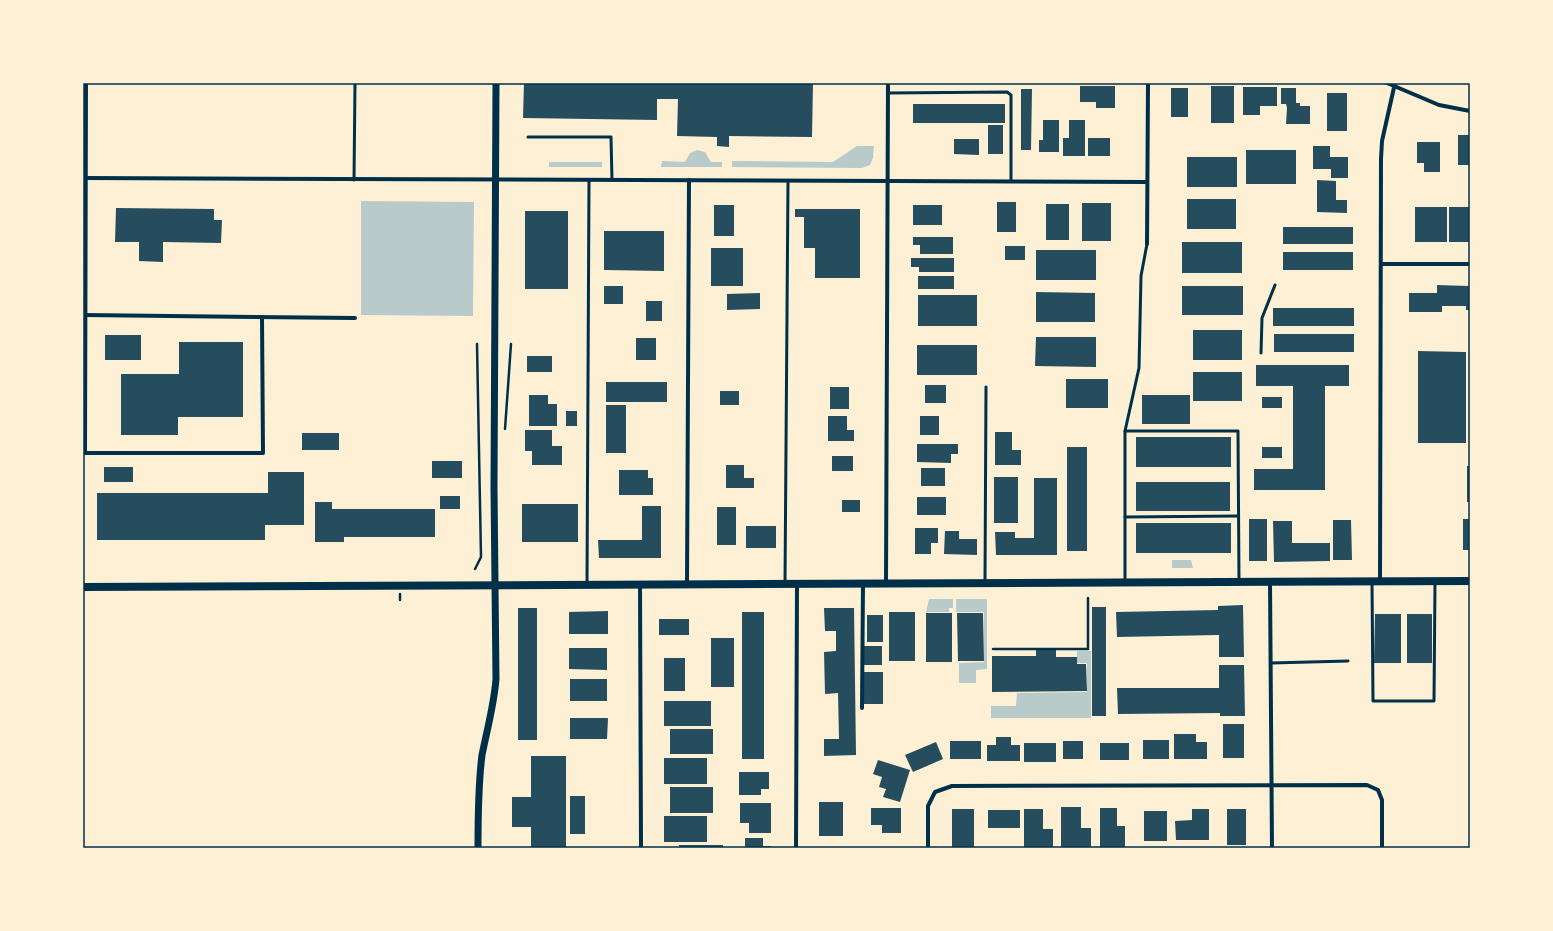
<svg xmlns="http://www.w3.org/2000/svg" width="1553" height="931" font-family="Poppins,sans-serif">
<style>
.green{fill:#b9caca}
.building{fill:#264d5e}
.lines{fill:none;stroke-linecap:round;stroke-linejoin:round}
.path{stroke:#003049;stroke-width:2.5}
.service{stroke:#003049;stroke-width:3}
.minor{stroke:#003049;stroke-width:4}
.tertiary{stroke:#003049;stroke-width:7}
.secondary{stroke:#003049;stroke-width:8}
.neatline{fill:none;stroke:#003049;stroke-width:1.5}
</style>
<rect width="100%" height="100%" fill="#fdf0d5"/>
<g class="green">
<path d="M857,146H874L873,158L870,165L862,168L732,167V161L833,162Z"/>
<path d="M697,150L705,152L711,162H722V167H661L662,161L685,162L690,153Z"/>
<rect x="549" y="162" width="53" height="5"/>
<path d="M361,201L474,202L473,316L361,315Z"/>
<path d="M1172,560H1191L1193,568H1172Z"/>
<path d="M929,599H953V608H949V612H926Z"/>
<path d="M956,599H987V669L976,670V683H959V663L984,662V612H956Z"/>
<path d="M1077,651H1091V718H991V706H1016L1017,693L1087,692V663H1077Z"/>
</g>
<g class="building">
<path d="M524,83H813L812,137L729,136V147L717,146V137L677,136L678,99H657V120L523,118Z"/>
<path d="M1080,86H1115V108H1096V102H1080Z"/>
<rect x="1211" y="86" width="23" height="37"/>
<path d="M1243,87H1277V106H1260V115H1243Z"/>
<rect x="1171" y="88" width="17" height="29"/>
<path d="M1281,88H1296V103H1300V106H1310V124H1286L1287,108L1286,104H1281Z"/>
<path d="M1021,89H1032L1031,150H1021Z"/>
<rect x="1327" y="93" width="20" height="38"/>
<rect x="913" y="104" width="92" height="19"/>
<path d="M1043,120H1059V152H1039V140H1043Z"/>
<path d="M1069,120H1085V156H1063V138H1069Z"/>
<rect x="988" y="125" width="15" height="29"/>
<rect x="1458" y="135" width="12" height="30"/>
<rect x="1088" y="138" width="22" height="18"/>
<path d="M954,139H979V155L954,154Z"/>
<path d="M1417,142H1440V172H1424V163H1417Z"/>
<path d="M1313,146H1330V157H1348V178H1331V169H1313Z"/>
<rect x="1246" y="150" width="50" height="34"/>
<rect x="1187" y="157" width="50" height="30"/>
<path d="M1317,180L1336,181V200H1347V213L1317,212Z"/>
<rect x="1187" y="199" width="49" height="30"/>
<rect x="997" y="202" width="19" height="30"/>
<rect x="1082" y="203" width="29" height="38"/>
<rect x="1046" y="204" width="23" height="36"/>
<rect x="714" y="205" width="20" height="31"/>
<rect x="913" y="205" width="29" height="20"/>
<rect x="1415" y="207" width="32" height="35"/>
<rect x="1449" y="207" width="21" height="35"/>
<path d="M116,208L214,209V220H222L221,243L163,242V262L139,261V242H115Z"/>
<path d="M795,209H860V278H815V248H804V217H795Z"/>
<rect x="525" y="211" width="43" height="78"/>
<rect x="1283" y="227" width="70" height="17"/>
<path d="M604,231H664V271L604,270Z"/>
<path d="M913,237H953V254H920V245H913Z"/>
<rect x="1182" y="242" width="60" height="31"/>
<rect x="1005" y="246" width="20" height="14"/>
<rect x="711" y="248" width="32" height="38"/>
<rect x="1036" y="250" width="60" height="30"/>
<rect x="1283" y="252" width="70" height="18"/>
<path d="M911,258H954V272H919V267H911Z"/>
<rect x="918" y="276" width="36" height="13"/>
<path d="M1437,285L1469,286L1470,310H1466V306H1442V312H1409V293H1437Z"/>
<rect x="604" y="286" width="19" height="18"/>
<rect x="1182" y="286" width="61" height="29"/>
<path d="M1036,292L1095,293V322H1036Z"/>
<path d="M760,293V309L727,310V294Z"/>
<rect x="918" y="295" width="59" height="31"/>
<rect x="646" y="301" width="16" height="20"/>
<rect x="1273" y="308" width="81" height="18"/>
<rect x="1193" y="330" width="49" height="30"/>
<rect x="1274" y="334" width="80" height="18"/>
<rect x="105" y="335" width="36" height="25"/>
<path d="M1036,337H1096V367L1035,366Z"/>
<rect x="636" y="338" width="20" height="22"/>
<path d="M179,342H243V417H178V435H121V374H179Z"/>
<rect x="917" y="345" width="60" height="30"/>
<path d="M1418,351L1466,352V443H1418Z"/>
<rect x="527" y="356" width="25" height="16"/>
<path d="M1256,365H1349V386H1325V490H1254V469H1293V386H1256Z"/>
<rect x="1193" y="372" width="49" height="29"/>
<rect x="1066" y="379" width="42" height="29"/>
<rect x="606" y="382" width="61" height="20"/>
<rect x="925" y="385" width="21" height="18"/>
<rect x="830" y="387" width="19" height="22"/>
<rect x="720" y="391" width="19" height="14"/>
<path d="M529,395H548V404H557V426H529Z"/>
<rect x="1142" y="395" width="48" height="29"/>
<rect x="1262" y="397" width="20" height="11"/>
<rect x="606" y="405" width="20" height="48"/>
<rect x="566" y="411" width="11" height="15"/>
<path d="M828,416H847V430H854V441H828Z"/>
<rect x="920" y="416" width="19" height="19"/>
<path d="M525,430H552V446H562V465H532V451H525Z"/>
<path d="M995,432H1012V450H1021V465H995Z"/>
<rect x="302" y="433" width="37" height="17"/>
<rect x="1136" y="437" width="95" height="30"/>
<path d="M917,444H958V454H951V463L917,462Z"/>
<rect x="1067" y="447" width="20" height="104"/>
<rect x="1262" y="447" width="20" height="11"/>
<rect x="832" y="456" width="21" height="15"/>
<rect x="432" y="461" width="30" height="17"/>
<path d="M726,465H744V478H754V488H726Z"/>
<rect x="1467" y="466" width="3" height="36"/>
<rect x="104" y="467" width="29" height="15"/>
<rect x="921" y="468" width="24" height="18"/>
<path d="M619,470H648V478H653V495H619Z"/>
<path d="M268,472H304V525H265V540H97V493H268Z"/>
<rect x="994" y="477" width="24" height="46"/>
<path d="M1034,478H1057V555H996L995,532H1015V538H1034Z"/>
<rect x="1136" y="482" width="94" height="29"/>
<rect x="440" y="496" width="20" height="13"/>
<rect x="917" y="497" width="29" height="18"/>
<rect x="842" y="500" width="18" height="12"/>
<path d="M315,502H332V509H435V537H344V542H315Z"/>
<rect x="522" y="504" width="56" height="38"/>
<path d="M642,506H661V558H599L598,540H642Z"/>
<rect x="717" y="507" width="19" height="38"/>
<rect x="1249" y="519" width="18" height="42"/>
<rect x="1463" y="519" width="7" height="31"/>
<path d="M1333,520H1351L1352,560H1333Z"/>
<path d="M1273,521H1292V543H1330V561L1274,562Z"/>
<rect x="1136" y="523" width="95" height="30"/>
<rect x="746" y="526" width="30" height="22"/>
<path d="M915,528H938V543H931V554H915Z"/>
<path d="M945,531H959V539H977V555L944,554Z"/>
<path d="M1243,605L1244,657H1219V635L1117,637L1116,612L1218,610V606Z"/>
<rect x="1092" y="607" width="14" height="109"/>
<rect x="518" y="608" width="19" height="132"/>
<path d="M824,608H854L856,755L824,756V739H839L838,693L825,694L824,652L836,651V631H825Z"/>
<path d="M608,611V634H569V612Z"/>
<rect x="742" y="612" width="22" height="147"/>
<rect x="889" y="612" width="26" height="49"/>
<rect x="926" y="613" width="26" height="49"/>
<path d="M957,613H983L984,661H958Z"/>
<path d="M1375,614H1401V663H1374Z"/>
<rect x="1407" y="614" width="25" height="49"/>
<rect x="867" y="615" width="16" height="27"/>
<rect x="659" y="619" width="30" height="16"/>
<rect x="711" y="638" width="23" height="49"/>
<rect x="864" y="646" width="18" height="19"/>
<path d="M569,648H607V670L569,669Z"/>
<path d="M1036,650H1056V657H1077V664H1086L1087,691L992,692V656H1036Z"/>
<rect x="664" y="658" width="21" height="33"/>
<path d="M1219,665H1244L1245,716H1220V713L1118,714L1117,688H1219Z"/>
<rect x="864" y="672" width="19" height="32"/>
<rect x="570" y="679" width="37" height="22"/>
<rect x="664" y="701" width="47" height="25"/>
<path d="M570,718H608L607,739H570Z"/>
<rect x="1223" y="724" width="21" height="34"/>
<rect x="670" y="729" width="43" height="25"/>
<path d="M1174,734H1196V742H1207V759H1174Z"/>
<path d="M996,737H1011V745H1020V761H987V745H996Z"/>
<rect x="1143" y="740" width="26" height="19"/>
<rect x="950" y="741" width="31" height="18"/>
<rect x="1063" y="741" width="20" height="18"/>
<path d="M936,742L943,759L913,772L905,755Z"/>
<rect x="1024" y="743" width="32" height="19"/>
<rect x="1100" y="743" width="29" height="17"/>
<path d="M531,756H566V848H531V827H512V797H531Z"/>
<rect x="664" y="758" width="43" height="26"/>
<path d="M878,760L910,770L900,802L883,797L886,789L879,787L882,777L873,774Z"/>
<path d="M739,772H769V789H761V795H739Z"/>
<rect x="670" y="787" width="43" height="26"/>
<rect x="570" y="796" width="15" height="38"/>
<rect x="819" y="802" width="24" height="34"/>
<path d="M740,803H771V833H749V823H740Z"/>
<path d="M1061,807H1081V828H1091V847H1061Z"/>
<path d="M871,808H901V833H882V825H871Z"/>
<path d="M1100,808H1117V826H1125V847H1100Z"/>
<rect x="952" y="809" width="22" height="39"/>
<path d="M1024,809H1043V829H1053V847H1024Z"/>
<path d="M1192,809H1209V840H1176L1175,821L1192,820Z"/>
<rect x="1227" y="809" width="19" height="36"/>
<rect x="988" y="810" width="32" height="18"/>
<rect x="1144" y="811" width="23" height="30"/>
<rect x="664" y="816" width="43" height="26"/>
<path d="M745,838H763V846H771V848H745Z"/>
<rect x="679" y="845" width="44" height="3"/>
</g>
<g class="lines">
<g class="path">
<path d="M505,429L511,344"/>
<path d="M475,569L481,557L477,344"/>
<path d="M400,600V594"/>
<path d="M993,649H1088V598"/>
</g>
<g class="service">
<path d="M888,93L1007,92L1011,95V181"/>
<path d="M528,137H611L612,180"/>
<path d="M354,180L355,83"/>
<path d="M1261,353L1262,318L1275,285"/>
<path d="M1125,431H1238L1239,581"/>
<path d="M1125,517L1238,516"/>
<path d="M1125,582V431L1139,368L1141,276L1147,244"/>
<path d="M1372,582L1373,701H1434L1435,582"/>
<path d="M785,583L788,181"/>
<path d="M985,583L986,387"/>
<path d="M587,584L589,180"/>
<path d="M1271,663L1348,661"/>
</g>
<g class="minor">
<path d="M86,83L85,453H263L262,317"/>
<path d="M1387,83L1439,105L1470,111"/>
<path d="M83,178L1147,182"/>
<path d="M1147,244L1148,83"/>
<path d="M1381,264H1470"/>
<path d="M83,315L355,318"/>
<path d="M1380,581L1381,159L1382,141L1395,83"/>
<path d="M1270,582L1272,848"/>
<path d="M886,584L888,83"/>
<path d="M640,585L641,848"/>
<path d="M687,585L689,180"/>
<path d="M862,708L863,584"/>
<path d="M796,848L797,584"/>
<path d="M928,848V806L935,792L952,786L1367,785L1378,790L1382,800V848"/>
</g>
<path class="tertiary" d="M478,848C478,817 478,786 482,755C487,730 494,705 496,679L494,487L496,83"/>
<path class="secondary" d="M83,587L1470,581"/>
</g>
<rect width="1553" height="931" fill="none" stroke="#fdf0d5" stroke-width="168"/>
<rect x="84" y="84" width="1385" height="763" class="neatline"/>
</svg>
